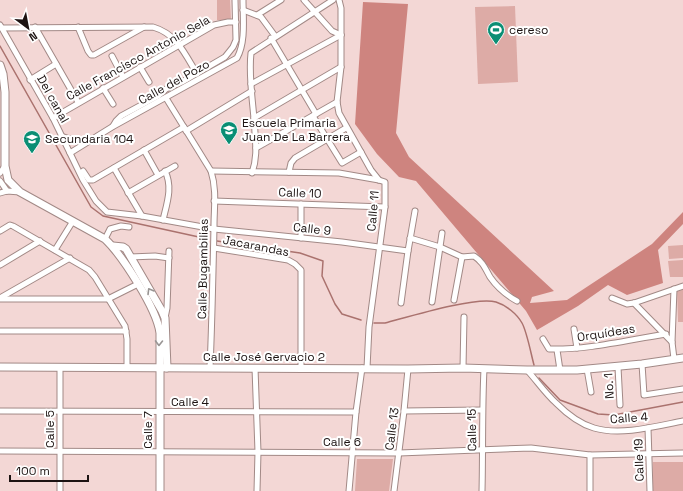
<svg xmlns="http://www.w3.org/2000/svg" width="683" height="491" font-family="'Space Grotesk',sans-serif">
<style>
.green{fill:#ddaba6}
.forest{fill:#ce847f}
.lines{fill:none;stroke-linecap:round;stroke-linejoin:round}
.stream{stroke:#aa726e;stroke-width:1.5}
.street-casing{stroke:#a28986;stroke-width:7}
.secondary-casing{stroke:#a28986;stroke-width:9}
.street{stroke:#fff;stroke-width:5}
.secondary{stroke:#fff;stroke-width:7}
.oneway{stroke:#999594}
.labels{text-anchor:middle;dominant-baseline:central;stroke-width:4;stroke-linejoin:round;paint-order:stroke}
.poi-label{font-size:12px;fill:#1c1312;stroke:#fff;text-anchor:start}
.street-label{font-size:12px;fill:#1c1312;stroke:#fff}
</style>
<rect width="100%" height="100%" fill="#f3d7d5"/>
<g class="green">
<path d="M217,0H230L231,20H217Z"/>
<path d="M515,6L518,82L478,84L475,7Z"/>
<path d="M683,245V258L669,259L668,246Z"/>
<path d="M683,260V277H670L668,261Z"/>
<path d="M677,289H683V322H678Z"/>
<path d="M357,459H393L389,491H355Z"/>
<rect x="653" y="462" width="30" height="29"/>
</g>
<path class="forest" d="M363,2L408,4L396,133L409,157L554,291L532,297L530,303L567,300L652,244L683,212V224L658,250L663,283L627,295L608,285L578,306L537,330L526,311L416,181L399,177L377,154L355,124Z"/>
<g class="lines">
<g class="stream">
<path d="M0,46L91,207L103,216L208,239"/>
<path d="M217,241L300,253L323,261L322,276L335,304L342,314L361,320"/>
<path d="M374,323H385C408,317 476,296 496,302C506,305 517,314 522,323C527,332 531,354 534,365"/>
<path d="M539,378L560,400L598,414L614,415L683,402"/>
</g>
<defs>
<g id="street">
<path d="M304,0L332,31L341,35"/>
<path d="M339,0L341,8V67L337,102L339,113L371,170L379,180"/>
<path d="M243,10L261,17L275,36"/>
<path d="M257,15L281,0"/>
<path d="M0,25L53,118L83,180L96,201L107,212L142,216L214,229L342,242L408,251"/>
<path d="M35,27L78,102"/>
<path d="M78,27L88,51L91,55H94L144,27"/>
<path d="M2,28L153,27C177,34 185,54 197,74"/>
<path d="M271,38L316,114"/>
<path d="M112,56L123,77"/>
<path d="M140,67L149,82"/>
<path d="M30,80L56,64"/>
<path d="M251,84L341,35"/>
<path d="M103,88L113,104"/>
<path d="M166,98L211,171C217,190 214,208 214,226C213,274 212,321 210,368"/>
<path d="M313,116L342,163L361,152"/>
<path d="M53,118L214,25L228,22H236"/>
<path d="M254,118L341,67"/>
<path d="M113,126L116,121L121,116L158,96L166,89L182,82L225,57L233,47L236,40L235,0"/>
<path d="M186,131L252,91"/>
<path d="M61,136L70,139L88,141"/>
<path d="M256,148L337,102"/>
<path d="M144,150L158,175"/>
<path d="M70,153L112,127L237,58C246,42 243,18 243,0"/>
<path d="M114,168L142,216"/>
<path d="M83,171L89,180H93L184,127"/>
<path d="M211,171L339,173L379,180L385,182V207L369,327L367,368"/>
<path d="M289,172L291,163L295,158L346,128"/>
<path d="M0,173L5,166"/>
<path d="M252,173C257,159 256,147 255,133C254,107 248,79 251,53L333,0"/>
<path d="M0,181L7,191"/>
<path d="M0,193L7,191L20,192"/>
<path d="M128,193L175,166"/>
<path d="M214,201L385,207"/>
<path d="M301,204V238"/>
<path d="M163,220C167,203 173,187 165,171"/>
<path d="M0,231L10,225L13,226L89,270L95,277L125,326L127,339V368"/>
<path d="M410,238L440,247L462,257L474,256C483,262 485,268 490,277C497,287 506,295 517,301"/>
<path d="M105,239L110,229L121,226L129,227"/>
<path d="M214,248L288,260L295,264L301,270V368"/>
<path d="M55,250L73,221"/>
<path d="M130,257L155,256L169,258"/>
<path d="M0,265L40,241"/>
<path d="M0,298L70,258"/>
<path d="M612,298L627,304L634,303L683,286"/>
<path d="M0,299H108L138,284"/>
<path d="M454,300L462,257"/>
<path d="M432,302L442,233"/>
<path d="M401,303L408,251L415,211"/>
<path d="M634,303L672,342"/>
<path d="M165,318L167,308L169,251"/>
<path d="M574,329L577,348"/>
<path d="M0,331H126"/>
<path d="M543,339L549,349C588,350 627,340 666,334"/>
<path d="M557,350L560,370"/>
<path d="M674,359L672,342L674,289"/>
<path d="M642,364L644,395L683,389"/>
<path d="M60,367V491"/>
<path d="M618,367L620,405"/>
<path d="M255,368L258,452L257,491"/>
<path d="M463,368L464,317"/>
<path d="M587,369L591,392"/>
<path d="M527,370C537,381 545,393 556,403C566,413 580,424 594,428C621,436 657,426 683,421"/>
<path d="M0,411L356,412"/>
<path d="M404,411L482,410"/>
<path d="M648,428L650,491"/>
<path d="M0,451L399,453L531,448L590,455L683,453"/>
<path d="M349,491L356,412L362,368"/>
<path d="M394,491L404,411L408,369"/>
<path d="M482,491C483,450 482,410 484,369"/>
<path d="M590,491V455"/>
</g>
<g id="secondary">
<path d="M0,65L3,74L5,92V166L8,180L20,192L105,239C122,255 157,309 160,333V491"/>
<path d="M113,246L123,247L126,249L162,311L165,318L167,368"/>
<path d="M0,367L408,369L463,368L527,370H577L642,364L683,358"/>
</g>
</defs>
<use href="#street" class="street-casing"/>
<use href="#secondary" class="secondary-casing"/>
<use href="#street" class="street"/>
<use href="#secondary" class="secondary"/>
</g>
<defs><path id="oneway-chevron" d="M-2-3.5L2.5 0L-2 3.5" fill="none" stroke-width="1.6" stroke-linecap="round" stroke-linejoin="round"/></defs>
<g class="oneway">
<use href="#oneway-chevron" transform="translate(150 291) rotate(-121)"/>
<use href="#oneway-chevron" transform="translate(159 343) rotate(91)"/>
</g>
<defs>
<symbol id="stadium-pin" viewBox="-11 -11 22 30"><path d="M0 17L-7.5 6A9.5 9.5 0 1 1 7.5 6Z" fill="#0a8e74" stroke="#fff"/><path d="M0-5a6.5 5 0 1 0 0 10a6.5 5 0 1 0 0-10ZM-3.5-1.8h7v3.6h-7Z" fill="#fff"/></symbol>
<symbol id="school-pin" viewBox="-11 -11 22 30"><path d="M0 17L-7.5 6A9.5 9.5 0 1 1 7.5 6Z" fill="#0a8e74" stroke="#fff"/><path d="M0-5L7-2L0 1L-7-2ZM-4 1L0 2.5L4 1V4Q0 6-4 4Z" fill="#fff"/></symbol>
</defs>
<g fill-rule="evenodd">
<use href="#stadium-pin" x="486" y="20" width="20" height="27"/>
<use href="#school-pin" x="219" y="120" width="20" height="27"/>
<use href="#school-pin" x="22" y="129" width="20" height="27"/>
</g>
<g class="labels">
<g class="poi-label">
<text x="509" y="30">cereso</text>
<text x="242" y="123">Escuela Primaria<tspan x="242" dy="14">Juan De La Barrera</tspan></text>
<text x="45" y="139">Secundaria 104</text>
</g>
<g class="street-label">
<text transform="translate(138 58) rotate(-29)">Calle Francisco Antonio Sela</text>
<text transform="translate(174 82) rotate(-29)">Calle del Pozo</text>
<text transform="translate(53 99) rotate(61)">Del canal</text>
<text transform="translate(300 193) rotate(2)">Calle 10</text>
<text transform="translate(373 211) rotate(-85)">Calle 11</text>
<text transform="translate(312 229) rotate(6)">Calle 9</text>
<text transform="translate(256 246) rotate(11)">Jacarandas</text>
<text transform="translate(203 269) rotate(-89)">Calle Bugambilias</text>
<text transform="translate(606 333) rotate(-9)">Orquídeas</text>
<text x="264" y="357">Calle José Gervacio 2</text>
<text transform="translate(609 386) rotate(-93)">No. 1</text>
<text x="190" y="402">Calle 4</text>
<text transform="translate(629 418) rotate(-4)">Calle 4</text>
<text transform="translate(50 429) rotate(-90)">Calle 5</text>
<text transform="translate(392 429) rotate(-83)">Calle 13</text>
<text transform="translate(148 430) rotate(-90)">Calle 7</text>
<text transform="translate(472 430) rotate(-91)">Calle 15</text>
<text x="342" y="442">Calle 6</text>
<text transform="translate(639 460) rotate(-92)">Calle 19</text>
</g>
</g>
<g transform="translate(28 28) rotate(148)" stroke="#ffffff" stroke-width="3" paint-order="stroke">
<path d="M0-3L7 15L0 10L-7 15Z" fill="#1c1312"/>
<text y="-6" font-size="11" font-weight="bold" text-anchor="middle" fill="#1c1312">N</text>
</g>
<path d="M10 475v6h78v-6" fill="none" stroke="#1c1312" stroke-width="2"/>
<text x="16" y="475" font-size="12" fill="#1c1312" stroke="#ffffff" stroke-width="3" paint-order="stroke">100 m</text>
</svg>
